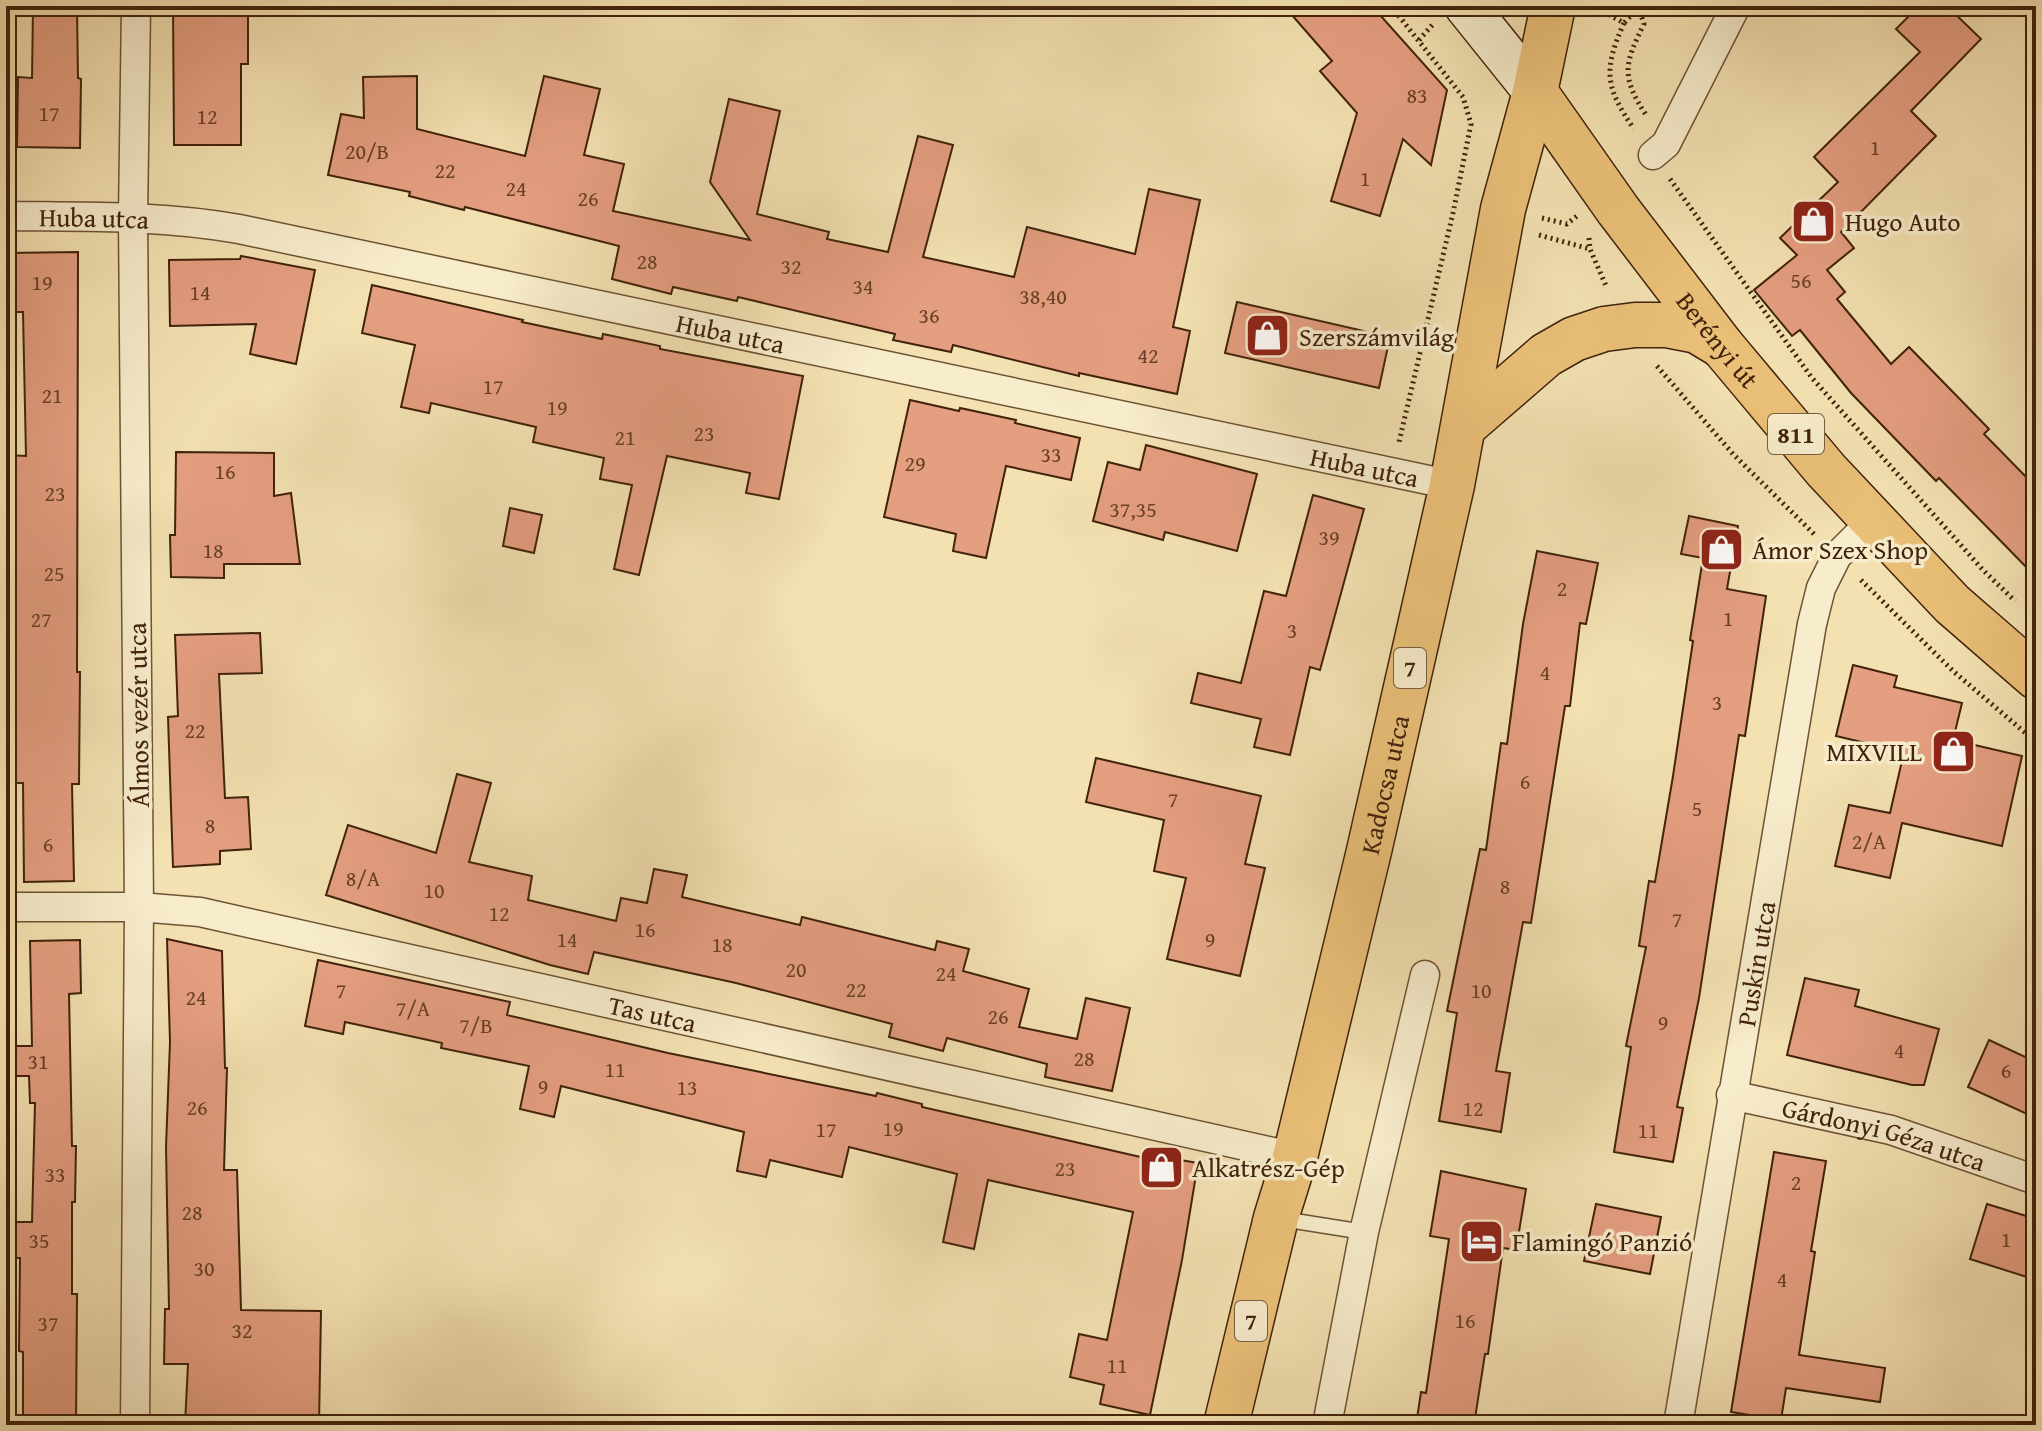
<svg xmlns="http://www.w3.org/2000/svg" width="2042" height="1431" font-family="'Gentium Book Plus',serif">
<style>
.building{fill:#e49e80;stroke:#41220b;stroke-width:2}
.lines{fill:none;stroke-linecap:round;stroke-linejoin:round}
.service-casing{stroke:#6e5234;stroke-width:17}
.minor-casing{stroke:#6e5234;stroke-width:31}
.secondary-casing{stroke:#41220b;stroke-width:45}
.primary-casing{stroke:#41220b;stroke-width:47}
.path{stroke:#41220b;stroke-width:5;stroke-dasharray:2 4;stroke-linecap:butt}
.service{stroke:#f7eccc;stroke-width:14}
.minor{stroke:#f7eccc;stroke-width:28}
.secondary{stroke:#f7eccc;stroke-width:42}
.primary{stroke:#eac078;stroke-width:44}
.labels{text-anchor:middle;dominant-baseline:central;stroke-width:7;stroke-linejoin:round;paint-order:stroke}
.number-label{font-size:22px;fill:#6a4128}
.shield{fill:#f7eccc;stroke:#785f45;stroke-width:2}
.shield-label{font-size:24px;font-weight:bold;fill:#41220b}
.street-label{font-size:26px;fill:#41220b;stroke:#f7eccc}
.poi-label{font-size:26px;fill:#41220b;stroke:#f7eccc;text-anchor:start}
</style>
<rect width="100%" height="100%" fill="#f3e1b1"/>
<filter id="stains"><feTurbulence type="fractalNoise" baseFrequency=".0025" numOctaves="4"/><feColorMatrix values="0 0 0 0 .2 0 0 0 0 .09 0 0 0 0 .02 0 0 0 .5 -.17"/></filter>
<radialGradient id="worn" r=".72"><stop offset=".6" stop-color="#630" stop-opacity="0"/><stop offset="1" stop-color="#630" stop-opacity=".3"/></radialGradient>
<g class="building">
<path d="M33,6H77L78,78L81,79L80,148L17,147L18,77L32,78Z"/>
<path d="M173,6H248V64H241V145H174Z"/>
<path d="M1284,6H1372L1447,90L1431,165L1403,139L1380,216L1331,201L1357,113L1320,71L1332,61Z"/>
<path d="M1919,6H1947L1981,39L1911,111L1936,136L1841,232L1854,248L1827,270L1845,292L1837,299L1891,364L1909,347L1989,429L1984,434L2036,487V577L1939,478L1936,481L1851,393L1800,330L1792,336L1754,290L1797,255L1780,238L1838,182L1814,157L1920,52L1896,29Z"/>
<path d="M417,76V129L525,156L544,76L600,89L584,155L624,164L613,211L750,240L710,182L729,99L780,111L757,214L829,232L827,239L888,252L918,136L953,145L923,257L1014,277L1027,227L1135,254L1149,189L1200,200L1173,327L1190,331L1177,394L1079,373V376L953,345L951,352L893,340L895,334L738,297L737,301L673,287L671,294L612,279L619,246L465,207L464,210L409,196L410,192L328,175L341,114L364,118L363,77Z"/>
<path d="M78,252L77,672H80L79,784H72L74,881L24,882L23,783H6V455L26,456L23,312H6V253Z"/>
<path d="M241,256L315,270L296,364L250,354L256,324L170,326L169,260L240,259Z"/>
<path d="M372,285L523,320L522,322L602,339L603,334L660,346V349L803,376L779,499L746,493L750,473L667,456L639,575L614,569L632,485L600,479L604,458L533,442L536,427L431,403L429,413L401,407L415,345L362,333Z"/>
<path d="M1237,302L1390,337L1379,388L1225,353Z"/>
<path d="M910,400L959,411L960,408L1016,420L1015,423L1080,438L1071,480L1006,466L986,558L953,551L956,534L884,517Z"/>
<path d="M1146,445L1257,474L1237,551L1165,532L1163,540L1093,521L1108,462L1140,470Z"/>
<path d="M176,452L274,453V496L291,493L300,564H224V578L171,577L170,535H175Z"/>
<path d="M1313,495L1364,509L1320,670L1310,667L1290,755L1254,747L1261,719L1191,703L1198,673L1241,683L1264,591L1286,596Z"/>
<path d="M510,508L542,515L534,553L503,546Z"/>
<path d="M1689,516L1738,526L1727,589L1766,596L1745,736L1739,735L1699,998L1677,1107L1683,1108L1673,1162L1614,1152L1631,1047L1626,1046L1646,947L1639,946L1649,881L1655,882L1673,776L1693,641L1690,640L1703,558L1681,554Z"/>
<path d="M1537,551L1598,563L1586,624L1580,623L1570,706H1565L1531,923L1523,922L1496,1071L1510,1073L1501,1132L1439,1121L1457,1013L1447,1011L1480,849L1486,850L1501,743L1507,744L1523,624Z"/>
<path d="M260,633L262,673L219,674L225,798L248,797L251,849L220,851V864L173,867L168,717L178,716L175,635Z"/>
<path d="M1853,665L1897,676L1894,687L1962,703L1953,740L2022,756L2002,846L1902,823L1890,878L1835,866L1849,805L1890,813L1904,752L1836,736Z"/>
<path d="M1096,758L1261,796L1245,864L1265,868L1240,976L1167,959L1186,878L1154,871L1164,820L1086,802Z"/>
<path d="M457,774L491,783L469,862L532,876L528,900L616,921L621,898L647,903L654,869L687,875L682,897L800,925L802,917L935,950L937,941L969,949L963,971L1029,989L1019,1027L1077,1039L1086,998L1130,1008L1112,1091L1045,1077L1047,1064L947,1038L943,1051L889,1037L892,1024L736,983L594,952L588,974L550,965L326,895L348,825L436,853Z"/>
<path d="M167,939L222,951L225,1068H227L224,1170H237L241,1310L321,1311L319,1425H185L188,1364H164L165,1309H169L166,1147L170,1042Z"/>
<path d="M80,940L81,993L69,994L72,1146H76L75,1202H72V1294H77L76,1425H23V1352L19,1351L20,1258H6V1222H32L35,1103H30L29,1076H6V1046H32L30,941Z"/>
<path d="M318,960L510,1002L507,1015L668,1053L876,1096L877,1093L922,1104V1107L1145,1158L1146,1154L1198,1163L1182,1260L1150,1415L1100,1404L1104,1385L1070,1377L1079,1334L1107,1340L1133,1212L988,1180L974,1249L943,1242L957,1174L849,1147L842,1177L770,1160L766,1177L737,1171L744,1132L561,1086L554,1117L520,1109L529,1066L441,1048L442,1043L345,1022L343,1034L305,1026Z"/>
<path d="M1805,978L1859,990L1855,1006L1939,1029L1924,1085H1912L1787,1055Z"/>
<path d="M1989,1040L2036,1062V1118L1968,1087Z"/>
<path d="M1774,1152L1826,1161L1811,1251L1815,1252L1799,1355L1885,1368L1880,1402L1786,1388L1781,1420L1731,1412Z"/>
<path d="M1441,1171L1526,1189L1516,1250L1503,1248L1488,1354H1485L1474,1425H1416L1421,1392L1426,1393L1449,1239L1430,1236Z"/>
<path d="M1596,1204L1661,1217L1650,1274L1584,1261Z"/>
<path d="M1987,1204L2036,1219V1260L2030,1278L1970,1259Z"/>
</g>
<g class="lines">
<defs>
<path id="service" d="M1282,1219L1364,1232"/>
<g id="minor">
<path d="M1653,155L1666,144L1736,6"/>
<path id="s1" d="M6,216C84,217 162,215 239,229L1452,485"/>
<path id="s2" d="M6,907H139L200,912L1295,1157"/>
<path id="s3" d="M1731,1095L1891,1130L2036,1180"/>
<path d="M135,1425L139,907L133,218L136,6"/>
<path d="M1327,1425L1364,1232L1425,975"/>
<path id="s4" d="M1678,1425L1812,624L1821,588L1837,556L1872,521"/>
</g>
<path id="secondary" d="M1466,6L1535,92"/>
<g id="primary">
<path id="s5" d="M1535,92L1618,210L1722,346L1826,470L1952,604L2036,677"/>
<path d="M1464,426L1546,355L1574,339L1604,329L1635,325H1666L1697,331L1722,346"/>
<path id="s6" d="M1226,1425L1276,1218L1295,1157L1369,851L1452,485L1503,209L1535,92L1553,6"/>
</g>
</defs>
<use href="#service" class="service-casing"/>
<use href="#minor" class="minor-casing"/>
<use href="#secondary" class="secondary-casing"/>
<use href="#primary" class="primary-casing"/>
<g class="path">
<path d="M1391,6L1463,97L1471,124L1453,213L1399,442"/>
<path d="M1593,6L1624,23L1640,6"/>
<path d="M1638,6L1644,24C1624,64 1621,77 1646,115"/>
<path d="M1624,23C1603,70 1605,87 1634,129"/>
<path d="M1419,40L1434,23"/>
<path d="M1670,179L1812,378L1983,570L2015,601"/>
<path d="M1542,218L1567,224L1577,216"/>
<path d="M1539,235L1590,249"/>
<path d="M1589,238L1590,249L1607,288"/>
<path d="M1657,366L1733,454L1814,534"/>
<path d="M1861,580L1953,671L2036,742"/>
</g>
<use href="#service" class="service"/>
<use href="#minor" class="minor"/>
<use href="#secondary" class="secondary"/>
<use href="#primary" class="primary"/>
</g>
<defs>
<symbol id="shop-square" viewBox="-11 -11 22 22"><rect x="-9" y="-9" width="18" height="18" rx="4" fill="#8f2418" stroke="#f7eccc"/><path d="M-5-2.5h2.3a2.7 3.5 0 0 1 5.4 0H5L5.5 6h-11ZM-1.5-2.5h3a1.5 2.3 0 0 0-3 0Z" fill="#fff"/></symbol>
<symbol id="hotel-square" viewBox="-11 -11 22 22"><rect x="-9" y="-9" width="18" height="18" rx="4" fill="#8f2418" stroke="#f7eccc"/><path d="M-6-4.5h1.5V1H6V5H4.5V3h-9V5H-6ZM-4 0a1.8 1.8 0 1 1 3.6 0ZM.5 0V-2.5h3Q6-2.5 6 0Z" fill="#fff"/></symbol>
</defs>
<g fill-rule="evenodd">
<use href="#shop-square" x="1788" y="196" width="51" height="51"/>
<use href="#shop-square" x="1242" y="310" width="51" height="51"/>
<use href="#shop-square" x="1696" y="524" width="51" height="51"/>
<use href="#shop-square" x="1928" y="726" width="51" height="51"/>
<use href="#shop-square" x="1136" y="1142" width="51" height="51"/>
<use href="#hotel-square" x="1456" y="1216" width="51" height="51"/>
</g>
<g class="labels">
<g class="number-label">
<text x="1417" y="95">83</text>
<text x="49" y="113">17</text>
<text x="207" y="116">12</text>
<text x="1875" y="147">1</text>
<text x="367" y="151">20/B</text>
<text x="445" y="170">22</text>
<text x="1365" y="178">1</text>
<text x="516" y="188">24</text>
<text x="588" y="198">26</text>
<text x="647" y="261">28</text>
<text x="791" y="266">32</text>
<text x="1801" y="280">56</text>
<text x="42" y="282">19</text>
<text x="863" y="286">34</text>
<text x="200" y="292">14</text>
<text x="1043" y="296">38,40</text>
<text x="929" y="315">36</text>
<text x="1148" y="355">42</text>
<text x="493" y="386">17</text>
<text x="52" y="395">21</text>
<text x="557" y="407">19</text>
<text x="704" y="433">23</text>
<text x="625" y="437">21</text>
<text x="1051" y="454">33</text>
<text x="915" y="463">29</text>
<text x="225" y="471">16</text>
<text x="55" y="493">23</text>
<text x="1133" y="509">37,35</text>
<text x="1329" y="537">39</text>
<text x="213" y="550">18</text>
<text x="54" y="573">25</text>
<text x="1562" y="588">2</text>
<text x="1728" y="618">1</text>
<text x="41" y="619">27</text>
<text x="1292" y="630">3</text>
<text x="1545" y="672">4</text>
<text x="1717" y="702">3</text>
<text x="195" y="730">22</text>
<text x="1525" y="781">6</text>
<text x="1173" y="799">7</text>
<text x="1697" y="808">5</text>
<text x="210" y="825">8</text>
<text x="1869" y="841">2/A</text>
<text x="48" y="844">6</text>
<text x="363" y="878">8/A</text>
<text x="1505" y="886">8</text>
<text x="434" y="890">10</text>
<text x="499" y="913">12</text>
<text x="1677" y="919">7</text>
<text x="645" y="929">16</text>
<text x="567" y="939">14</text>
<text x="1210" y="939">9</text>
<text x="722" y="944">18</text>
<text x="796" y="969">20</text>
<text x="946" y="973">24</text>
<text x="856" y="989">22</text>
<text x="341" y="990">7</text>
<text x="1481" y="990">10</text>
<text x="196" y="997">24</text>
<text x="413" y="1008">7/A</text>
<text x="998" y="1016">26</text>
<text x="1663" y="1022">9</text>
<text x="476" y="1025">7/B</text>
<text x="1899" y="1050">4</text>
<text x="1084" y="1058">28</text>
<text x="38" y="1061">31</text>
<text x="615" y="1069">11</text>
<text x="2006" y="1070">6</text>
<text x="543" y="1086">9</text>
<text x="687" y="1087">13</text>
<text x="197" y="1107">26</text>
<text x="1473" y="1108">12</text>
<text x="893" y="1128">19</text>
<text x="826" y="1129">17</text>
<text x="1648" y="1130">11</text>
<text x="1065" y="1168">23</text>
<text x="55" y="1174">33</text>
<text x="1796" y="1182">2</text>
<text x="192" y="1212">28</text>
<text x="2006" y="1239">1</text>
<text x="39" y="1240">35</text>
<text x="204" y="1268">30</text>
<text x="1782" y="1279">4</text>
<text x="1465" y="1320">16</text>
<text x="48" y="1323">37</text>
<text x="242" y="1330">32</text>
<text x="1117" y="1365">11</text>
</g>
<g class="shield">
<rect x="1768" y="414" width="56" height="40" rx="6"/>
<rect x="1394" y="648" width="32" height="40" rx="6"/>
<rect x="1235" y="1301" width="32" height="40" rx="6"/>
</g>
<g class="shield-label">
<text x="1796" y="434">811</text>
<text x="1410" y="668">7</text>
<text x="1251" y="1321">7</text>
</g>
<g class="street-label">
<text stroke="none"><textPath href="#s1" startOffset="88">Huba utca</textPath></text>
<text stroke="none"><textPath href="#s1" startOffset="736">Huba utca</textPath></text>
<text stroke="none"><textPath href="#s5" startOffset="308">Berényi út</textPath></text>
<text stroke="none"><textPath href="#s1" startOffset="1384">Huba utca</textPath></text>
<text transform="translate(138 715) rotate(-91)">Álmos vezér utca</text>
<text stroke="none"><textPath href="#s6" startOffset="660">Kadocsa utca</textPath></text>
<text stroke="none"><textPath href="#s4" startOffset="468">Puskin utca</textPath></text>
<text stroke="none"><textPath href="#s2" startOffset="658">Tas utca</textPath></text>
<text stroke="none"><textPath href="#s3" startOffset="158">Gárdonyi Géza utca</textPath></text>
</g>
<g class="poi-label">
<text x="1845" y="221">Hugo Auto</text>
<text x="1299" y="336">Szerszámvilág</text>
<text x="1752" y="549">Ámor Szex Shop</text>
<text x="1922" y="751" text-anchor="end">MIXVILL</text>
<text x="1192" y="1167">Alkatrész-Gép</text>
<text x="1512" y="1241">Flamingó Panzió</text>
</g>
</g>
<rect width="2042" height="1431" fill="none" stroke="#f3e1b1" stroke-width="32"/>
<rect x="8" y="8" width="2026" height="1415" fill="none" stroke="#41220b" stroke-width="4"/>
<rect x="16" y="16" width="2010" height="1399" fill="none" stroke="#41220b" stroke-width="2"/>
<rect width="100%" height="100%" filter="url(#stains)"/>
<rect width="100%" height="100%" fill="url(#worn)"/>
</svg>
